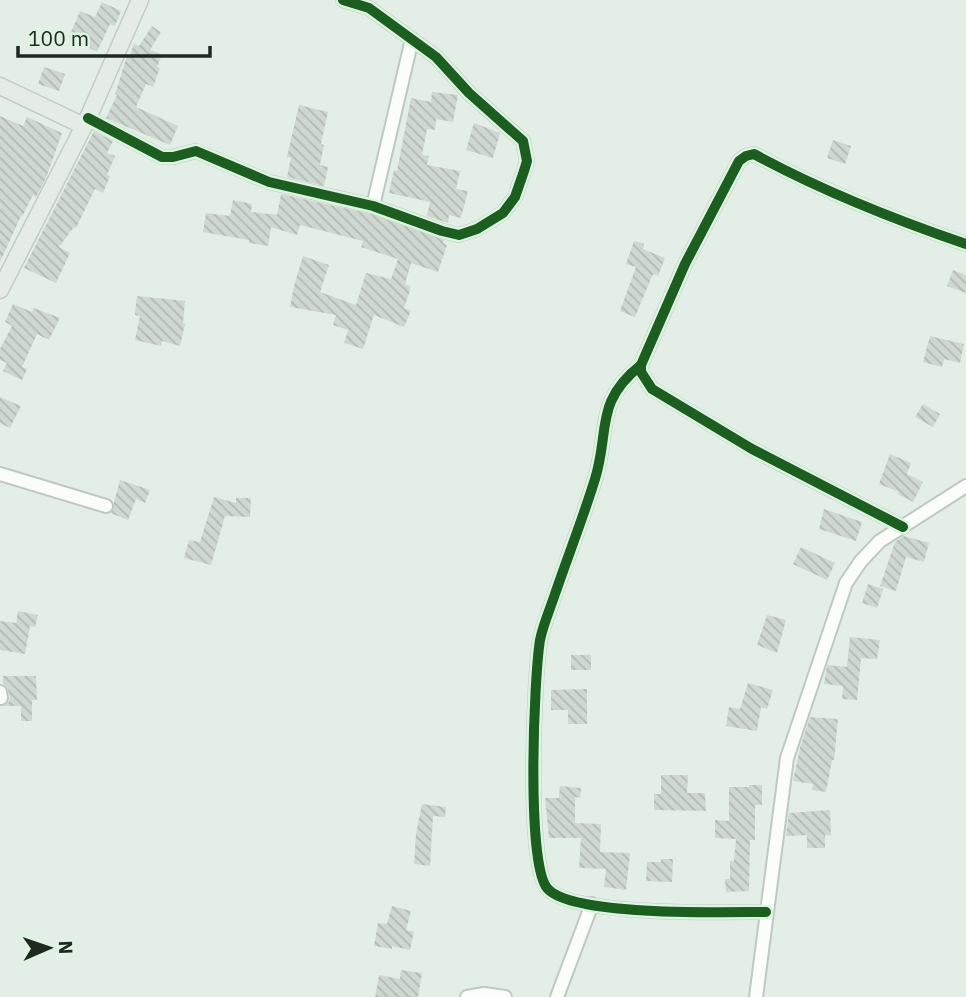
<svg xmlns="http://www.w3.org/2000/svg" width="966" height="997" font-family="'IBM Plex Sans',sans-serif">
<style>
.building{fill:url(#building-back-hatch)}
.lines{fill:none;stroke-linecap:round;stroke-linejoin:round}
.minor-casing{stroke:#bfc8c1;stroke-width:16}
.major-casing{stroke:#c4cac6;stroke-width:19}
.minor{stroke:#fbfdfb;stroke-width:12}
.major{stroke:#e5ece7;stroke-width:16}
.cycleway-casing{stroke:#def4e2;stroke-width:15}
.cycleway{stroke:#1b5e20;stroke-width:10}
</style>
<defs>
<pattern id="building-back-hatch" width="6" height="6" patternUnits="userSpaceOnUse" patternTransform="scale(1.75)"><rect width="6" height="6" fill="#ced7d0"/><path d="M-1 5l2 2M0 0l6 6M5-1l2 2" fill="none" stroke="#b1b9b2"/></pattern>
</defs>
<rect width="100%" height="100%" fill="#e3efe6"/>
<g class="building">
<path d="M102,2L121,11L115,26L110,24L97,52L69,37L80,11L95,17Z"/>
<path d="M152,26L161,32L150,50L162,55L157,67L160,68L153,87L146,84L136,107L178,126L170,145L106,118L117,95L115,94L127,56L129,57L134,44L139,46Z"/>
<path d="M44,67L65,74L59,91L38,84Z"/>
<path d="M432,92L458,95L453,122L436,119L435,130L427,129L422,155L429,156L427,165L460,171L456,189L468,191L461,218L449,215L448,223L427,216L430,202L389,193L394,170L397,171L411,98L431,102Z"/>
<path d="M299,105L328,112L321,144L324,145L320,165L328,167L324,186L287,177L291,158L287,157Z"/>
<path d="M0,116L23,126L27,117L62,133L46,178L36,197L33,195L22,217L21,216L0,262Z"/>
<path d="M474,123L500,133L493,158L466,150Z"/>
<path d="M94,131L113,141L107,153L115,156L107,175L110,176L103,193L95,189L76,228L74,227L59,247L70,253L56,283L24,268Z"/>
<path d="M833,140L851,146L845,164L827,158Z"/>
<path d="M281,194L371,214L444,240L443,243L447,245L438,272L411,263L405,284L411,287L404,308L411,311L404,327L374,315L363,349L344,343L348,330L333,325L336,315L290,307L294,286L303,256L329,265L320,292L356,305L366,273L391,279L398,259L361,247L363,241L300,225L297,235L271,227L268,246L249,243V240L203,232L206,213L230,216L233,200L252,204L251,212L277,215Z"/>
<path d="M634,241L644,244L643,249L665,258L658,276L653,274L635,317L620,311L636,267L626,264Z"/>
<path d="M953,270L966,275V293L947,286Z"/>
<path d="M137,296L185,301L183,324H185L180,346L162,341L161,346L135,340L140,316L135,315Z"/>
<path d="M13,304L32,312L34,308L60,318L49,340L37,334L22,367L27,369L22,380L3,371L7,363L0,360V349L12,326L5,322Z"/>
<path d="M930,336L964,344L960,363L944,359L942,367L923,362Z"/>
<path d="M0,397L21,406L10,428L0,423Z"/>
<path d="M923,404L940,414L933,427L915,417Z"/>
<path d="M890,454L911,463L907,474L923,482L913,502L898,494L899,492L879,484Z"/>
<path d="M120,480L150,490L145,503L136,499L128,520L110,513L114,508V502Z"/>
<path d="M214,497L236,503V498H251L250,517L225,516L211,565L184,558L189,540L200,542Z"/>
<path d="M824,509L862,522L856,541L819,529Z"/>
<path d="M904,536L929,543L924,562L906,557L896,591L880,586L895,542Z"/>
<path d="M801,547L835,563L827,580L793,564Z"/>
<path d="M868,584L883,589L877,608L862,603Z"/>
<path d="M18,611L38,615L35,627L30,626L25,654L0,650V621L16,623Z"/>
<path d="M767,615L786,620L777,653L757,645Z"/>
<path d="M850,637L880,640L877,659L861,658L857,700L842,699L843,686L824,684L827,665L847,667Z"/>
<rect x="571" y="655" width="20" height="15"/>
<path d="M3,676H36L37,700H32V721H21V706H4L9,702L10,697L7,687L3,684Z"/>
<path d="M748,683L773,690L767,709L761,707L757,731L726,726L729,707L740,709Z"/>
<path d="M587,689V724H568V710H551V690Z"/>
<path d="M810,717L838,719L834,760H832L826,792L812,790L813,784L793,781L800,748Z"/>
<path d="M661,775H688L687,793H705L706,811L654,810V794H661Z"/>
<path d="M749,785H762V805H755V840H750L749,891L726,892L725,879H730V861H734L736,839L715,838V820L729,821V787H749Z"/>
<path d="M560,786L581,788L580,798L575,797V823L601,824L600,852L630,853L626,890L604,887L606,869L579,868L581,838H549L545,798H559Z"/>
<path d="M422,804L446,807L445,817L433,816L430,866L414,864L416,834Z"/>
<path d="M830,810L831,835H825V848H807V835L786,836L789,813Z"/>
<path d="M661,859H673L672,882L646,881L647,862H661Z"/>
<path d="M392,906L411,911L406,930L414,932L410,950L392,946V949L374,946L378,923L387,924Z"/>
<path d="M401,970L422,973L418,997H375L379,975L400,979Z"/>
</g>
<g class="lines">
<defs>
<g id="minor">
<path d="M88,118L162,157H173L196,151L269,182L373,206L442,231L459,235L477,229L503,213L515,197L524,171L527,161L523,141L469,93L436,57L369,8L343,0"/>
<path d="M373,206L412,39"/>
<path d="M641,365C594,402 610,431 595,479C583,518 568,556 555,594C550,609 543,625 540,640C534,678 526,861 547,888C571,917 726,912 766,912"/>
<path d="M0,474L106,506"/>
<path d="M903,527L752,449L652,389L641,372V365L685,264L739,161L746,156L754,154C822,191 893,219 966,244"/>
<path d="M0,692L1,698"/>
<path d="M467,997L484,994L505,997"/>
<path d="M557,997L592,904"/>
<path d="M756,997L787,758L846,583L861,561L880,541L966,486"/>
</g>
<g id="major">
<path d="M0,86L84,126"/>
<path d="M0,290L88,118L140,0"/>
</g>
</defs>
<use href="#minor" class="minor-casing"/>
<use href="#major" class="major-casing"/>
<use href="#minor" class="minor"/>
<use href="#major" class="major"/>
<defs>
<g id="cycleway">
<path d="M88,118L162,157H173L196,151L269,182L373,206L442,231L459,235L477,229L503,213L515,197L524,171L527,161L523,141L469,93L436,57L369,8L343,0"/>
<path d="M641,365C594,402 610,431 595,479C583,518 568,556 555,594C550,609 543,625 540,640C534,678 526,861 547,888C571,917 726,912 766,912"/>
<path d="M903,527L752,449L652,389L641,372V365L685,264L739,161L746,156L754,154C822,191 893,219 966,244"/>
</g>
</defs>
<use href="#cycleway" class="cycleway-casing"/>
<use href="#cycleway" class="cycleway"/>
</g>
<g transform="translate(49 948) rotate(88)" stroke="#def4e2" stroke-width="5" paint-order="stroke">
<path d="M0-5L12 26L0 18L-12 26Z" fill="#202822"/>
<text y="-10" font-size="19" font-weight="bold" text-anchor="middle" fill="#202822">N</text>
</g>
<path d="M18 46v10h192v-10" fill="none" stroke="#202822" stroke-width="3.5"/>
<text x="28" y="46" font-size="21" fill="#202822" stroke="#def4e2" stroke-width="5" paint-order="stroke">100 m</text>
</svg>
